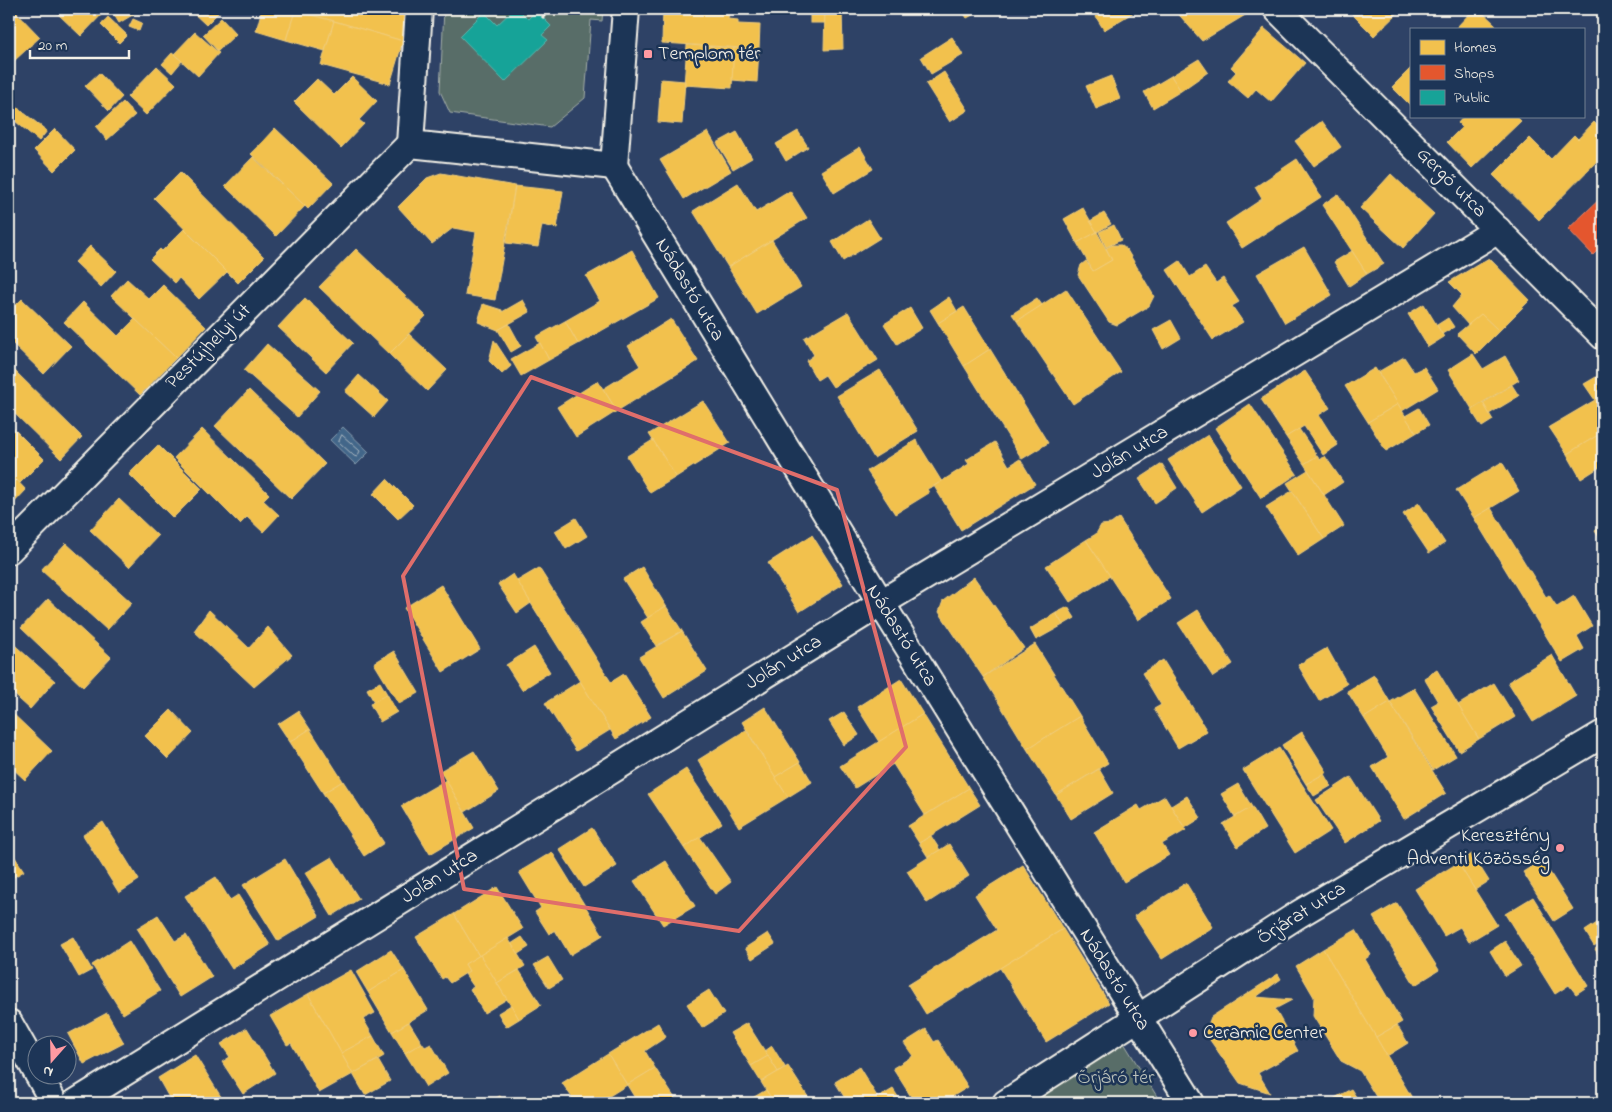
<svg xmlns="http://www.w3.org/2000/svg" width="1612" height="1112" font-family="'Indie Flower',sans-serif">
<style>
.green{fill:#586d68;stroke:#a6afa8}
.water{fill:#426689;stroke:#899eaf}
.homes{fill:#f2c14e;stroke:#f3cf7c}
.shops{fill:#e4572e;stroke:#e98566}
.public{fill:#17a398;stroke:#59bab0}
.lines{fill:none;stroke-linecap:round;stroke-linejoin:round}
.shore{stroke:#adb9c2;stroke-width:1}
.minor-casing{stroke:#f4f1e8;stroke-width:30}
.path{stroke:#f4f1e8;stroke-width:3;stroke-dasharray:5 4;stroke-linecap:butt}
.minor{stroke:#1d3557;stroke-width:26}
.marked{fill:none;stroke:#e06e6b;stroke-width:4;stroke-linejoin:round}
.poi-dot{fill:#ff9aa2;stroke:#1d3557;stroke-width:2}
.labels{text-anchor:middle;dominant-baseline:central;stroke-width:5;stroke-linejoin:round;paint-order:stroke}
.poi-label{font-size:20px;fill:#f4f1e8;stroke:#1d3557;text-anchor:start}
.street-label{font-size:20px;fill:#f4f1e8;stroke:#1d3557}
.park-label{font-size:20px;fill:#bdc3bb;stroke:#1d3557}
</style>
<rect width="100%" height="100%" fill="#2e4266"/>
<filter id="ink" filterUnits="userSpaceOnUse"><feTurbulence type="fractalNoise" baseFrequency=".02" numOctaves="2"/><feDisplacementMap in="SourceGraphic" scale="10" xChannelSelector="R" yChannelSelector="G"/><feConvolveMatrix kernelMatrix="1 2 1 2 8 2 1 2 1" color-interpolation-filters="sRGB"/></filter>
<g filter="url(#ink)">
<g class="green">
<path d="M444,9H603L602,21L591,20L585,98L550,127L450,113L440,91Z"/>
<path d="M1124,1043L1161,1103H1029Z"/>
</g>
<path class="water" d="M343,427L369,452L356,465L330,440Z"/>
<g class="homes">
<path d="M9,9H13L40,37L14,61L9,55Z"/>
<path d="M61,9H103L105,11L81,36L57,13Z"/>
<path d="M120,9H130L134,14L119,23L113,13Z"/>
<path d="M189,9H222L206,25Z"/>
<path d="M262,9L295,11L286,40L256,31Z"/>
<path d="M289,9H406L403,41L334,21Z"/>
<path d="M663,9H713L712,11L729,12L728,19L738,20V24L760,25L759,49L662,43Z"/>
<rect x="810" y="9" width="15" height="14"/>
<path d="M825,9H842L843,49L824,50Z"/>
<path d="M961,9H981L982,10L967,18Z"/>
<path d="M1091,9H1139L1104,30Z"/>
<path d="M1174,9H1250L1252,11L1202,41Z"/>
<path d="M1347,9H1402L1374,36Z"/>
<path d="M1474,9H1479L1496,25L1492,29H1455Z"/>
<path d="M295,11L334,21L325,51L286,40Z"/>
<path d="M108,17L127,35L119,43L101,25Z"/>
<path d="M221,18L236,34L218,51L203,35Z"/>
<path d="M133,19L142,23L139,31L129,27Z"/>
<path d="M334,21L403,41L390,84L321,65Z"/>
<path d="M1264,28L1305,63L1271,102L1256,89L1248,98L1228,81L1236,72L1231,67Z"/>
<path d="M195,32L219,53L198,76L174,54Z"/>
<path d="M952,37L963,55L931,74L921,57Z"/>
<path d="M687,45L734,48L732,88L684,85Z"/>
<path d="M734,48L759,49L757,82L732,80Z"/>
<path d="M172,53L182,61L172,73L162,64Z"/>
<path d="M1199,59L1208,72L1181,91L1171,76Z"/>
<path d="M157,66L176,84L146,115L127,97Z"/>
<path d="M1411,68V106L1392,87Z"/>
<path d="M944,72L968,110L950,122L926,84Z"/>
<path d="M99,73L122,97L109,111L85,86Z"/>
<path d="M1111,76L1120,99L1096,109L1086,86Z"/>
<path d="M1171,76L1181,91L1153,108L1144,92Z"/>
<path d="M352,77L377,101L359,120L364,124L341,148L294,102L317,79L334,95Z"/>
<path d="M661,79L685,81L682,124L658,122Z"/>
<path d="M9,101L47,131L39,141L9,116Z"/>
<path d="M123,102L135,115L107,140L96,127Z"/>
<path d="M1464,116H1516L1521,121L1472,168L1447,142L1462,127L1458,123Z"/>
<path d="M1322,121L1341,147L1314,166L1295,141Z"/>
<path d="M1594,122L1599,127L1603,123V155L1539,220L1493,175L1530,138L1551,159L1574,135L1578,139Z"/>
<path d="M275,128L333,183L308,209L251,154Z"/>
<path d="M55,129L75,150L54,171L34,150Z"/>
<path d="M798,131L808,147L786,161L776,144Z"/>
<path d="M708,132L731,171L684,199L660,160Z"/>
<path d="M737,132L752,158L733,169L717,143Z"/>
<path d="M860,147L873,169L834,193L821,171Z"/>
<path d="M253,157L305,206L276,236L225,186Z"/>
<path d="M1297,159L1321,197L1242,248L1226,223L1262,199L1255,187Z"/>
<path d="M180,172L264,257L238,283L154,198Z"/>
<path d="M441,173L515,186L495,300L465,295L476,232L453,228L432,244L398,207L427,178Z"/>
<path d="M1391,174L1434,214L1403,248L1360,208Z"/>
<path d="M738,183L756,212L790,191L807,218L728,267L693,211Z"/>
<path d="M515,186L563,191L557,228L542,225L538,247L506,243Z"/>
<path d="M1338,194L1384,264L1367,274L1322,205Z"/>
<path d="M1083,208L1097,232L1077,243L1064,219Z"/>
<path d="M1104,213L1111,224L1097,232L1090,221Z"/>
<path d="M868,219L880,238L843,261L832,242Z"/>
<path d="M1114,225L1121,240L1106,247L1099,232Z"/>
<path d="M184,229L227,272L199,299L179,278L175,283L150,259L160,249L162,251Z"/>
<path d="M1097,232L1112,260L1093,271L1077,243Z"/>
<path d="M772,240L801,287L757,314L728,267Z"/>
<path d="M1112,245H1121L1127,250L1154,296L1149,306L1117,325L1109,322L1078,275L1081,265L1086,261L1093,271L1112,260L1106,248Z"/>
<path d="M90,246L116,271L101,287L75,262Z"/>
<path d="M1304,247L1332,295L1285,323L1257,274Z"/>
<path d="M356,249L426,316L389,354L319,287Z"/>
<path d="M632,250L659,298L578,344L565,321L600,301L586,276Z"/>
<path d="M1352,251L1367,274L1349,286L1334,262Z"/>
<path d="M1489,258L1530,300L1499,331L1481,314L1469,326L1452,307L1462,295L1449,282Z"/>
<path d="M1180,261L1190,277L1205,267L1216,283L1223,278L1239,302L1232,306L1243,322L1213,340L1167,270Z"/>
<path d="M127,279L149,299L163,285L206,327L176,358L111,296Z"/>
<path d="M1066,289L1121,372L1073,404L1017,321Z"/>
<path d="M949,297L957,311L938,323L930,310Z"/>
<path d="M305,298L353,343L326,372L278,327Z"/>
<path d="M1037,298L1042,305L1017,321L1012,314Z"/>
<path d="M22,299L71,346L44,374L9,340V312Z"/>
<path d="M523,300L530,312L498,330L478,322L483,304L502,310V312Z"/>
<path d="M83,302L118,336L135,319L176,358L140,395L64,322Z"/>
<path d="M1424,304L1444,337L1428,347L1408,314Z"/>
<path d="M964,307L990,349L964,366L938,323Z"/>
<path d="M910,308L922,328L897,344L884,324Z"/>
<path d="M848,312L878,360L833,387L825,375L817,380L806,361L814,355L804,338Z"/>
<path d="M1481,314L1499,331L1476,354L1457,334Z"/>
<path d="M1448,318L1454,327L1442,334L1437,325Z"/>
<path d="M671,319L698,361L617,411L603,389L640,366L628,346Z"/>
<path d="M1171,320L1181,338L1163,349L1153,330Z"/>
<path d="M565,321L578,344L549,360L536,337Z"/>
<path d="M509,324L521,346L511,352L498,330Z"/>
<path d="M409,334L447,370L427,391L389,354Z"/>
<path d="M494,340L511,366L502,374L489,361Z"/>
<path d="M540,343L549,360L521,376L511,359Z"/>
<path d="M267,344L320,391L297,417L244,370Z"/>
<path d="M990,349L1048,443L1022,459L964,366Z"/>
<path d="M1473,354L1483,369L1505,356L1519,380L1472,409L1448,370Z"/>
<path d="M1404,357L1414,372L1424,367L1438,389L1402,411L1378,372Z"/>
<path d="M1375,368L1398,404L1368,422L1345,386Z"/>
<path d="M880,370L918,431L874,458L837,396Z"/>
<path d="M15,371L82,437L61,459L9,408V378Z"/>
<path d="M1305,371L1330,408L1319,415L1338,445L1323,455L1304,426L1286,437L1261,399Z"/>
<path d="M1603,373V432L1567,454L1549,427L1595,400L1584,384Z"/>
<path d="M359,375L388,401L374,417L345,391Z"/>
<path d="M598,381L617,411L576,437L557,407Z"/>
<path d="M1512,385L1519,396L1489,414L1483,403Z"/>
<path d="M249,390L325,464L291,499L215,426Z"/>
<path d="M703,401L730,443L676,477L649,434Z"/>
<path d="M1483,403L1493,420L1482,427L1471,410Z"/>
<path d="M1250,404L1297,474L1261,498L1215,428Z"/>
<path d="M1398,404L1416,433L1386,451L1368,422Z"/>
<path d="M1419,408L1429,425L1416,433L1405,416Z"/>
<path d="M9,424L44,459L20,483L9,472Z"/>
<path d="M202,429L269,494L263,500L279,515L263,532L247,517L240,524L174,458Z"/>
<path d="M1299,429L1317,456L1304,464L1286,437Z"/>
<path d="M1603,432V465L1581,479L1567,454Z"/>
<path d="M1208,435L1241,486L1202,512L1168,460Z"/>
<path d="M653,440L676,477L650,493L627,456Z"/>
<path d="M916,440L942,482L927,489L929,493L895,514L867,471Z"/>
<path d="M995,442L1009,466L1020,459L1035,484L961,530L934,486L969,464L966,460Z"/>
<path d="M158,445L202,489L173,518L129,474Z"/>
<path d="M1317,456L1320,460L1325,456L1343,482L1324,495L1304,464Z"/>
<path d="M1502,462L1519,491L1474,518L1456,490Z"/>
<path d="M1162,464L1177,488L1155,503L1139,479Z"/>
<path d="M1308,470L1344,526L1324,539L1287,483Z"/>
<path d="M9,472L26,490L9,508Z"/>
<path d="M387,479L413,505L398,519L373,494Z"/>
<path d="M1292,491L1324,539L1298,556L1266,507Z"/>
<path d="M119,499L158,536L129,567L90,530Z"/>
<path d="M1419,503L1445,543L1429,553L1403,514Z"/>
<path d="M1491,508L1546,597L1549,595L1557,607L1574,596L1592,626L1577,636L1584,649L1562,662L1474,518Z"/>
<path d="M576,518L587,536L566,549L555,531Z"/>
<path d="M1119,518L1171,599L1138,620L1086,540L1096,534L1101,525L1111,524Z"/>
<path d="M1603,525V543L1595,531Z"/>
<path d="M812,535L843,584L799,612L768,563Z"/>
<path d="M1086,540L1110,576L1070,602L1046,566Z"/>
<path d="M66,543L132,603L107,630L41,570Z"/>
<path d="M642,567L666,606L648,618L623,579Z"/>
<path d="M539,568L611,682L624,674L651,717L616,739L517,581Z"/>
<path d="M513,574L531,603L517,613L498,584Z"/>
<path d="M974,577L1024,648L983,677L939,612L943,601Z"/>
<path d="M441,585L480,649L443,672L404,608Z"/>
<path d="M48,599L111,657L83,687L21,628Z"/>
<path d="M666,606L682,631L656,646L641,622Z"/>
<path d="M1068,607L1075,618L1063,625L1056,613Z"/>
<path d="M209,610L249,648L268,627L292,655L254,687L194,631Z"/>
<path d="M1198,610L1233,664L1213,677L1178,623Z"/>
<path d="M1056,613L1063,625L1036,640L1030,629Z"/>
<path d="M682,631L707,671L664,698L639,657Z"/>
<path d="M9,640L55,681L30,709L9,690Z"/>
<path d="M1035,644L1080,716L1027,749L983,677Z"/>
<path d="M534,647L550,672L522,690L506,665Z"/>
<path d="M1327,648L1347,684L1319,701L1298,665Z"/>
<path d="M394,651L419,693L399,704L374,663Z"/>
<path d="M1552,655L1576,696L1533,722L1508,682Z"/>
<path d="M1163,660L1207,731L1178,748L1154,709L1161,705L1142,673Z"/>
<path d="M1437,670L1479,739L1459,751L1431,706L1438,702L1424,678Z"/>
<path d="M1374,675L1390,702L1364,718L1347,691Z"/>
<path d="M901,679L923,714L879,742L857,707Z"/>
<path d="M580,681L610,730L576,751L545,703Z"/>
<path d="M380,682L387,694L374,702L367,689Z"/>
<path d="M1494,683L1515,717L1479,739L1458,705Z"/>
<path d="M1414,688L1456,756L1433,770L1390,702Z"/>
<path d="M387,694L397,712L380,722L370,704Z"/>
<path d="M1390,702L1446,793L1404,819L1372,767L1388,757L1364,718Z"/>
<path d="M765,707L800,762L775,777L742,722Z"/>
<path d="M9,710L52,751L25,780L9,765Z"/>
<path d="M171,710L193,733L168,759L145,736Z"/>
<path d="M298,711L310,729L290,742L278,724Z"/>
<path d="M844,712L859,735L844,745L829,721Z"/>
<path d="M923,714L969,788L925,815L893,764L855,788L840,766Z"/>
<path d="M1080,716L1108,763L1056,795L1027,749Z"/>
<path d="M310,729L343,781L323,793L290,742Z"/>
<path d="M746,730L788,797L739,827L698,760Z"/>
<path d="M1302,732L1327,772L1306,784L1282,745Z"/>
<path d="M1279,748L1331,830L1295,853L1243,770Z"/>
<path d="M474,751L499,791L465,812L440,771Z"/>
<path d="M800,762L812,782L788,797L775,777Z"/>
<path d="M686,769L722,823L684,848L648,794Z"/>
<path d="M1099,769L1113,793L1071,819L1056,795Z"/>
<path d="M1324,774L1331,786L1314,796L1306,784Z"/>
<path d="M1351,777L1379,821L1345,843L1316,800Z"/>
<path d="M446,780L474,828L430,854L401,806Z"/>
<path d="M343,781L384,843L364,856L323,793Z"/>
<path d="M1238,784L1252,807L1235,817L1221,794Z"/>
<path d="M969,788L980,805L919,843L908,826Z"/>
<path d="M1165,796L1186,830L1162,844L1169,855L1124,882L1094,832L1138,805L1141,810Z"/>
<path d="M1187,796L1201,818L1185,828L1171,806Z"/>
<path d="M1252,807L1265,829L1237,847L1223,824Z"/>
<path d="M103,822L139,880L119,893L83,835Z"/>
<path d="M592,828L617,866L584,887L559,849Z"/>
<path d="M931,836L940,850L928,857L919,843Z"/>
<path d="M700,837L731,882L715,894L684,848Z"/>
<path d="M949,844L969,876L927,903L907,871Z"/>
<path d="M9,848L24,871L9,880Z"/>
<path d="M552,852L603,935L570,955L555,930L549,934L535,912L541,908L519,872Z"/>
<path d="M1472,854L1489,881L1475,890L1458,863Z"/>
<path d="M332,857L359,899L332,916L305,873Z"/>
<path d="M285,859L319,916L278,941L243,885Z"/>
<path d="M1542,860L1573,909L1554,921L1523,872Z"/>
<path d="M666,861L695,906L663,925L634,881Z"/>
<path d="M1458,863L1497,925L1469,942L1460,927L1444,936L1415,889Z"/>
<path d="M1023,865L1063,929L926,1014L908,985L997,930L975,895Z"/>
<path d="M216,877L230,900L238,895L270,945L232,969L185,896Z"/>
<path d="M1186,883L1213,927L1162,959L1134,916Z"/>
<path d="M497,887L523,929L479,956L454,914Z"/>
<path d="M1533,897L1588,986L1576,994L1569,985L1555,994L1505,914Z"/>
<path d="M1397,903L1439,970L1415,985L1373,917Z"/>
<path d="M454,914L479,956L465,964L469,971L450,983L445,977L442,979L416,937Z"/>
<path d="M158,915L175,941L186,935L212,977L180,997L137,928Z"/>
<path d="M1603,919V940L1594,946L1585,931Z"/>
<path d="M1063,929L1109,1003L1046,1042L1000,968Z"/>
<path d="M1356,930L1371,955L1365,959L1402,1022L1376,1037L1323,949Z"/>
<path d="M768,933L775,944L752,959L745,948Z"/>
<path d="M73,937L92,970L79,977L60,944Z"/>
<path d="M522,937L529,947L518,954L511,944Z"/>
<path d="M508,938L525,966L497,983L480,955Z"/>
<path d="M129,941L160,991L123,1014L92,965Z"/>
<path d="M1505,941L1521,966L1505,976L1490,951Z"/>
<path d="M1603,943V963L1595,949Z"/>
<path d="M1323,949L1376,1037L1415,1103H1380L1360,1071L1341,1061L1313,1016L1314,997L1296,966Z"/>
<path d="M391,950L404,970L368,992L356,972Z"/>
<path d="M480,955L507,999L484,1013L470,989L474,987L465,974L469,971L465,964Z"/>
<path d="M548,957L562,980L549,988L534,965Z"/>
<path d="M351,970L375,1013L363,1019L373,1036L341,1053L308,994Z"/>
<path d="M404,970L428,1010L392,1032L368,992Z"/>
<path d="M519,970L541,1005L519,1019L497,983Z"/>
<path d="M1278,974L1281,979L1256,997L1292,1000L1275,1009L1298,1051L1258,1073L1270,1093L1240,1083L1205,1033L1211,1017Z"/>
<path d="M709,990L724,1014L702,1028L687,1004Z"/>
<path d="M308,994L353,1074L319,1093L291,1043L287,1045L270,1016Z"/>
<path d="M511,1005L519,1019L506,1027L498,1013Z"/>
<path d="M107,1013L124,1043L84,1064L68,1034Z"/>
<path d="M409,1022L422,1043L405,1053L392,1032Z"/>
<path d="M658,1023L666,1037L645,1051L655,1068L627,1085L608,1054Z"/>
<path d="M747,1023L768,1056L751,1066L730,1033Z"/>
<path d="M1397,1025L1408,1043L1387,1056L1376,1037Z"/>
<path d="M247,1028L275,1073L243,1094L222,1062L230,1057L221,1044Z"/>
<path d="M926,1029L934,1042L938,1040L968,1087L942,1103H915L893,1068L913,1056L904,1043Z"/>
<path d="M373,1036L384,1056L353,1074L341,1053Z"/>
<path d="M422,1043L425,1047L431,1044L448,1073L426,1087L405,1053Z"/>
<path d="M772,1046L785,1067L778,1072L765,1051Z"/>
<path d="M608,1054L627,1085L598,1103H576L562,1083Z"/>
<path d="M195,1055L223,1100L218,1103H172L158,1078Z"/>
<path d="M768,1056L778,1072L761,1082L751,1066Z"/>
<path d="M378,1060L390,1081L365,1095L353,1074Z"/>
<path d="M788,1066L812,1103H774L761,1082Z"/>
<path d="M859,1067L878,1098L893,1089L902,1103H848L835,1082Z"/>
<path d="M655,1068L678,1103H638L627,1085Z"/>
<path d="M1351,1089L1360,1103H1326Z"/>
<path d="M766,1090L774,1103H744Z"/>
<path d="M500,1096L505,1103H487Z"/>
</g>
<path class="shops" d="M1603,196V245L1593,255L1568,229Z"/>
<path class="public" d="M514,9H518L528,19L536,11L551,26L542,35L548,40L505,82L460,36L484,12L497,25Z"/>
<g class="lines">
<path class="shore" d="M342,435L360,451L357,457L354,456L339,442Z"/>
<defs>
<g id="minor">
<path d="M1277,9L1603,336"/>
<path d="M410,144L614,166L626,9"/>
<path d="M410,144L419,9"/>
<path d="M614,166L881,603L1191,1103"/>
<path d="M9,550L410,144"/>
<path d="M9,1023L38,1074"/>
<path d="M38,1074L54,1103"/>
<path d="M75,1103L881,603L1498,230"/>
<path d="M1006,1103L1299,914L1603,734"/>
</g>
</defs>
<use href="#minor" class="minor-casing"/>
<path class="path" d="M542,18L550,9"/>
<use href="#minor" class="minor"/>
</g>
</g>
<path class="marked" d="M531,377L837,490L906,747L739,931L464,889L403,576Z"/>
<g class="poi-dot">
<rect x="643" y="49" width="10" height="10" rx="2.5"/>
<circle cx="1560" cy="848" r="5"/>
<circle cx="1193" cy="1033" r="5"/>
</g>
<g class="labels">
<g class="poi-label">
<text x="658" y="54">Templom tér</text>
<text x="1550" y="836" text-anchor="end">Keresztény<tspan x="1550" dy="23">Adventi Közösség</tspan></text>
<text x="1203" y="1033">Ceramic Center</text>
</g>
<g class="street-label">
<text transform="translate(1451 183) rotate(45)">Gergő utca</text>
<text transform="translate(689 290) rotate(59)">Nádastó utca</text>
<text transform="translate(209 347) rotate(-45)">Pestújhelyi út</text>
<text transform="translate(1130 453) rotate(-31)">Jolán utca</text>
<text transform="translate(901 636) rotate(58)">Nádastó utca</text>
<text transform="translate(784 663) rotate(-32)">Jolán utca</text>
<text transform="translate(440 877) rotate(-32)">Jolán utca</text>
<text transform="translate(1302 914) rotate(-32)">Őrjárat utca</text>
<text transform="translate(1114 980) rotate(58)">Nádastó utca</text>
</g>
<g class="park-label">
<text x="1116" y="1078">Őrjáró tér</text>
</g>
</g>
<rect width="1612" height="1112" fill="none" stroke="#1d3557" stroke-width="30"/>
<rect x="15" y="15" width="1582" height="1082" fill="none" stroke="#f4f1e8" stroke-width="2" filter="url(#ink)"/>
<rect x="1410" y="28" width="175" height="90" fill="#1d3557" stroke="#738091"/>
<rect x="1420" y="40" width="25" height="15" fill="#f2c14e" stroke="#738091"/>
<text x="1454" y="52" font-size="15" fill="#f4f1e8">Homes</text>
<rect x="1420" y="65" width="25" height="15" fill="#e4572e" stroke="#738091"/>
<text x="1454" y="78" font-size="15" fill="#f4f1e8">Shops</text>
<rect x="1420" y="90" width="25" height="15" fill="#17a398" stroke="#738091"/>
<text x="1454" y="102" font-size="15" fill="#f4f1e8">Public</text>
<g transform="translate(52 1060) rotate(200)"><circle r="24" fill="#1d3557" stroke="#738091"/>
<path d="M0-4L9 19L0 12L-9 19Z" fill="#ff9aa2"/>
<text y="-8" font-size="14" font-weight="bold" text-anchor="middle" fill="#f4f1e8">N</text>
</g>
<path d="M30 50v8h99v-8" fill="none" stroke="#f4f1e8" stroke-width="2.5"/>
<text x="38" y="50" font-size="15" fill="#f4f1e8" stroke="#1d3557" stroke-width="4" paint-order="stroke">20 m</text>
</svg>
